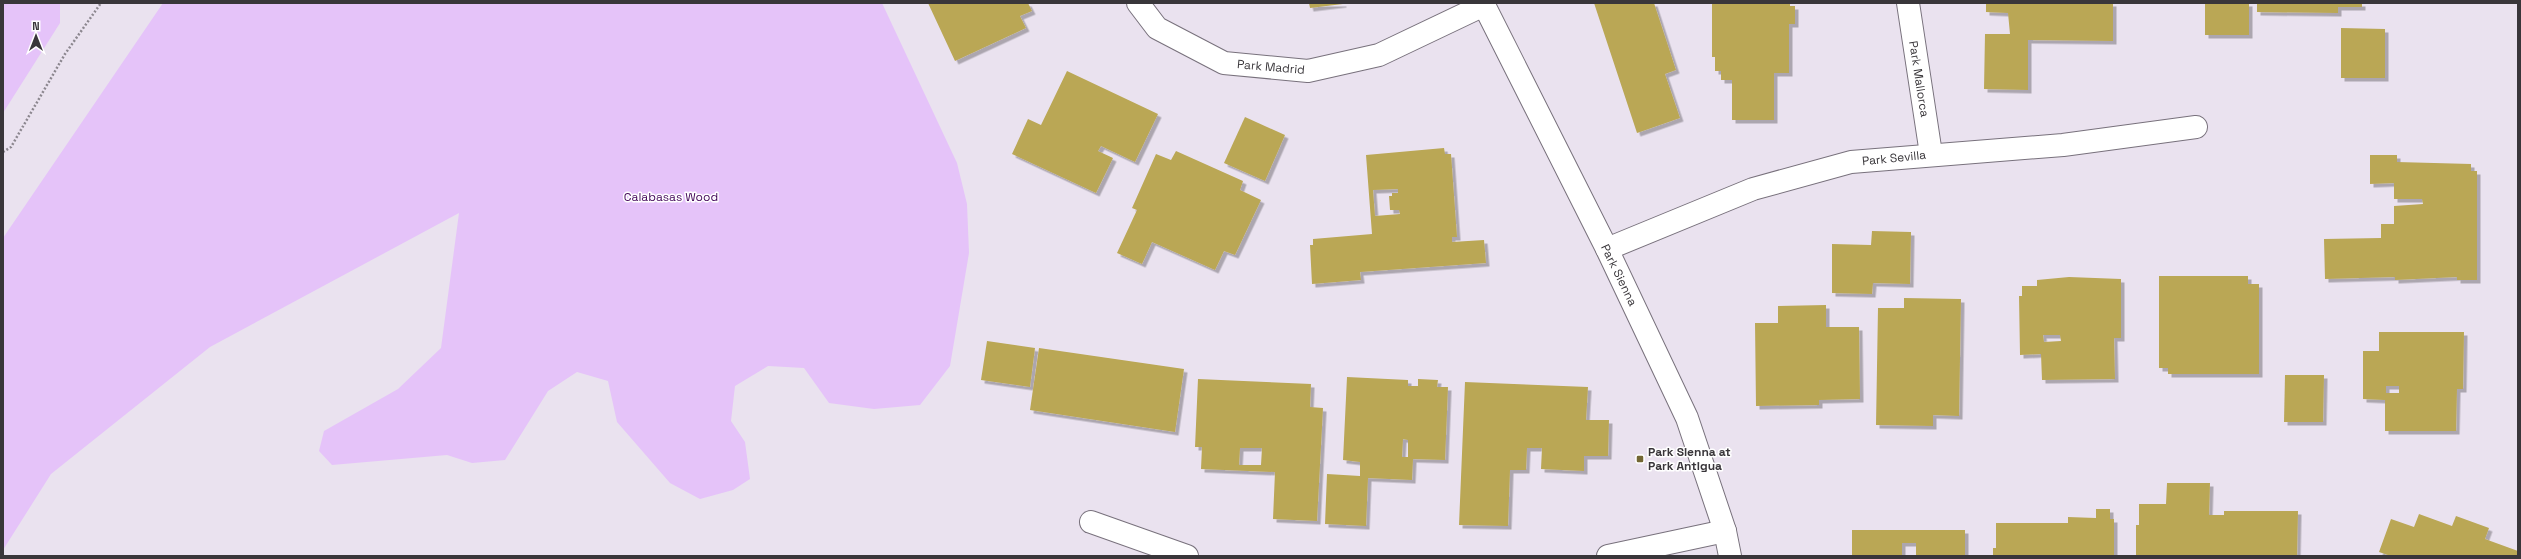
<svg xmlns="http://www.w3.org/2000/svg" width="2521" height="559" font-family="'Space Grotesk',sans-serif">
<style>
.green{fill:#e5c3f9}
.building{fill:#baa755;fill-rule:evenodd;filter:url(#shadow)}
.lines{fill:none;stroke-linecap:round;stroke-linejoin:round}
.street-casing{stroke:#78717c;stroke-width:24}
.path{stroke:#8c878f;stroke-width:2.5;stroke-dasharray:2 2;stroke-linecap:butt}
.street{stroke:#fff;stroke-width:22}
.poi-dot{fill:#726633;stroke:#fff;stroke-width:1.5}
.labels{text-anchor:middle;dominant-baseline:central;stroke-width:3;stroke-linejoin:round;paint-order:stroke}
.street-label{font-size:12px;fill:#39363a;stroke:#fff}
.park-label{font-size:12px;fill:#420659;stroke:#fff}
.poi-label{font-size:12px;font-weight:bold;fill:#39363a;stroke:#fff;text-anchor:start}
</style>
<defs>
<filter id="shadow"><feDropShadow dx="3.5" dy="3.5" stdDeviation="0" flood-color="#0004"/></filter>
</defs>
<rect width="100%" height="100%" fill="#eae2ef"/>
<g class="green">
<path d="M3,3H60V23L3,113Z"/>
<path d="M163,3H882L957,163L967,204L969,253L950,366L920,405L874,409L829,403L804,368L768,366L735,386L731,421L745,442L750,479L733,490L700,499L670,483L617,422L608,381L577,372L548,391L505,460L472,463L447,455L332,465L319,451L324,431L398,389L441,348L459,213L210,347L51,474L3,550V238Z"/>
</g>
<g class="building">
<path d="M928,3H1028L1032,11L1020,16L1026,28L955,61Z"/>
<path d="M1309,3H1343V4L1310,8Z"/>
<path d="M1594,3H1654L1676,70L1665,74L1680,118L1637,133Z"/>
<path d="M1712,3H1790V6H1795V24H1789V73H1774V120H1732V80H1721V71H1715V57H1712Z"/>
<path d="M1986,3H2113V41L2028,40V90L1984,89L1985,34H2010L2008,13L1986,12Z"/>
<rect x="2205" y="3" width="44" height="32"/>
<path d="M2257,3H2362V7H2338V13L2257,12Z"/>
<path d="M2341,28L2385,29V78H2341Z"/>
<path d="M1067,71L1158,114L1135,162L1101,146L1098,151L1113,158L1096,193L1012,154L1028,119L1041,125Z"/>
<path d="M1245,117L1285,135L1265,181L1224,163Z"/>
<path d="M1444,148L1445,154H1451L1457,237H1452V242L1484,240L1486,263L1360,272L1361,280L1312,284L1310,245H1313V239L1372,234L1366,155ZM1398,189V193H1392V196H1389L1390,210H1399L1400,214L1375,216L1373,190Z"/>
<path d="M1176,151L1243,181L1240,190L1261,200L1235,255L1224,251L1215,270L1152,242L1142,264L1117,253L1137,210L1132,208L1156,154L1171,160Z"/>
<path d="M2370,155H2397V162L2471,164V171H2477V280H2457V277L2395,280V277L2325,279L2324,239L2381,238V224H2394V206L2423,204L2422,199H2394V183L2370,184Z"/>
<path d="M1872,231L1911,232L1910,284L1873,283L1872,294L1832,293V244L1871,245Z"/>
<path d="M2159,276H2248V284H2259V374H2168V368H2159Z"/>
<path d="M2069,277L2121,279V338H2114L2115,379L2042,380L2041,354L2020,355L2019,296H2022V286H2037V280ZM2043,335H2060L2061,341L2044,342Z"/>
<path d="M1904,298L1961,299L1959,416L1933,415V426L1876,425L1878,308H1904Z"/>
<path d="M1826,305V327H1859L1860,399L1819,400V405L1756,406L1755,323H1778V306Z"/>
<path d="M2379,332H2464L2463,389H2457L2456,431H2385V400L2363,399V351H2379ZM2386,386H2399V393H2386Z"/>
<path d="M987,341L1035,348L1030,387L981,380Z"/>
<path d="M1039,348L1184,369L1175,432L1030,410Z"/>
<path d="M2285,375H2324L2323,422H2284Z"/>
<path d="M1347,377L1408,380V386H1418V379L1438,380L1437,387H1448L1445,460L1413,459L1412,480L1368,478L1366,526L1325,524L1327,474L1360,476V462L1343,460ZM1403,439L1408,440V457H1402Z"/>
<path d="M1198,379L1311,384L1310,407L1323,408L1317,521L1273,519L1275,472L1201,469L1202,447H1195ZM1240,448H1262L1261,465H1239Z"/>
<path d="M1465,382L1588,387L1586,420H1609L1608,456H1584V471L1541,469L1542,448H1527L1526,470H1510L1508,526L1459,525Z"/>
<path d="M2167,483H2210L2209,515H2224V511H2298L2297,556H2136V525H2139V504H2166Z"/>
<path d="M2096,509H2110V519H2114V556H1993V548H1996V523H2068V517L2096,518Z"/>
<path d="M2419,514L2452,526L2456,516L2489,528L2485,539L2518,551V556H2391L2379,552L2391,519L2414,527Z"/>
<path d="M1852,530H1965V556H1916V543H1902V556H1852Z"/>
</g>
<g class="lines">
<defs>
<g id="street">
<path d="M1138,3L1157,28L1224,63L1308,71L1379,55L1484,5"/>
<path d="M1483,3L1607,249L1687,418L1725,531L1730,556"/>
<path d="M1908,3L1931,154"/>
<path d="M1607,249L1753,189L1851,162L2063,145L2196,127"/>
<path d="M1091,522L1187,556"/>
<path d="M1608,556L1725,531"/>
</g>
</defs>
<use href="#street" class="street-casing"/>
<path class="path" d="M3,152L11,147L65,54L101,3"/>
<use href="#street" class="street"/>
</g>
<rect class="poi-dot" x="1636" y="455" width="8" height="8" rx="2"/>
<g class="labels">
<g class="street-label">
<text transform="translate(1271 67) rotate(5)">Park Madrid</text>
<text transform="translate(1919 79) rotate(81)">Park Mallorca</text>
<text transform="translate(1894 158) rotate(-6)">Park Sevilla</text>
<text transform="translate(1619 275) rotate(64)">Park Sienna</text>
</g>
<g class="park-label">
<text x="671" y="197">Calabasas Wood</text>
</g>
<g class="poi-label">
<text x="1648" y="452">Park Sienna at<tspan x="1648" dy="14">Park Antigua</tspan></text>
</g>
</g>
<rect width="2521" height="559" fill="none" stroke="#39363a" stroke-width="8"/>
<g transform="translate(36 36)" stroke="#ffffff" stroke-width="3" paint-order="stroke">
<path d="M0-3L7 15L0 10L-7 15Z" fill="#39363a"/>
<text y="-6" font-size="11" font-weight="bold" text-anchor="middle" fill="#39363a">N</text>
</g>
</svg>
